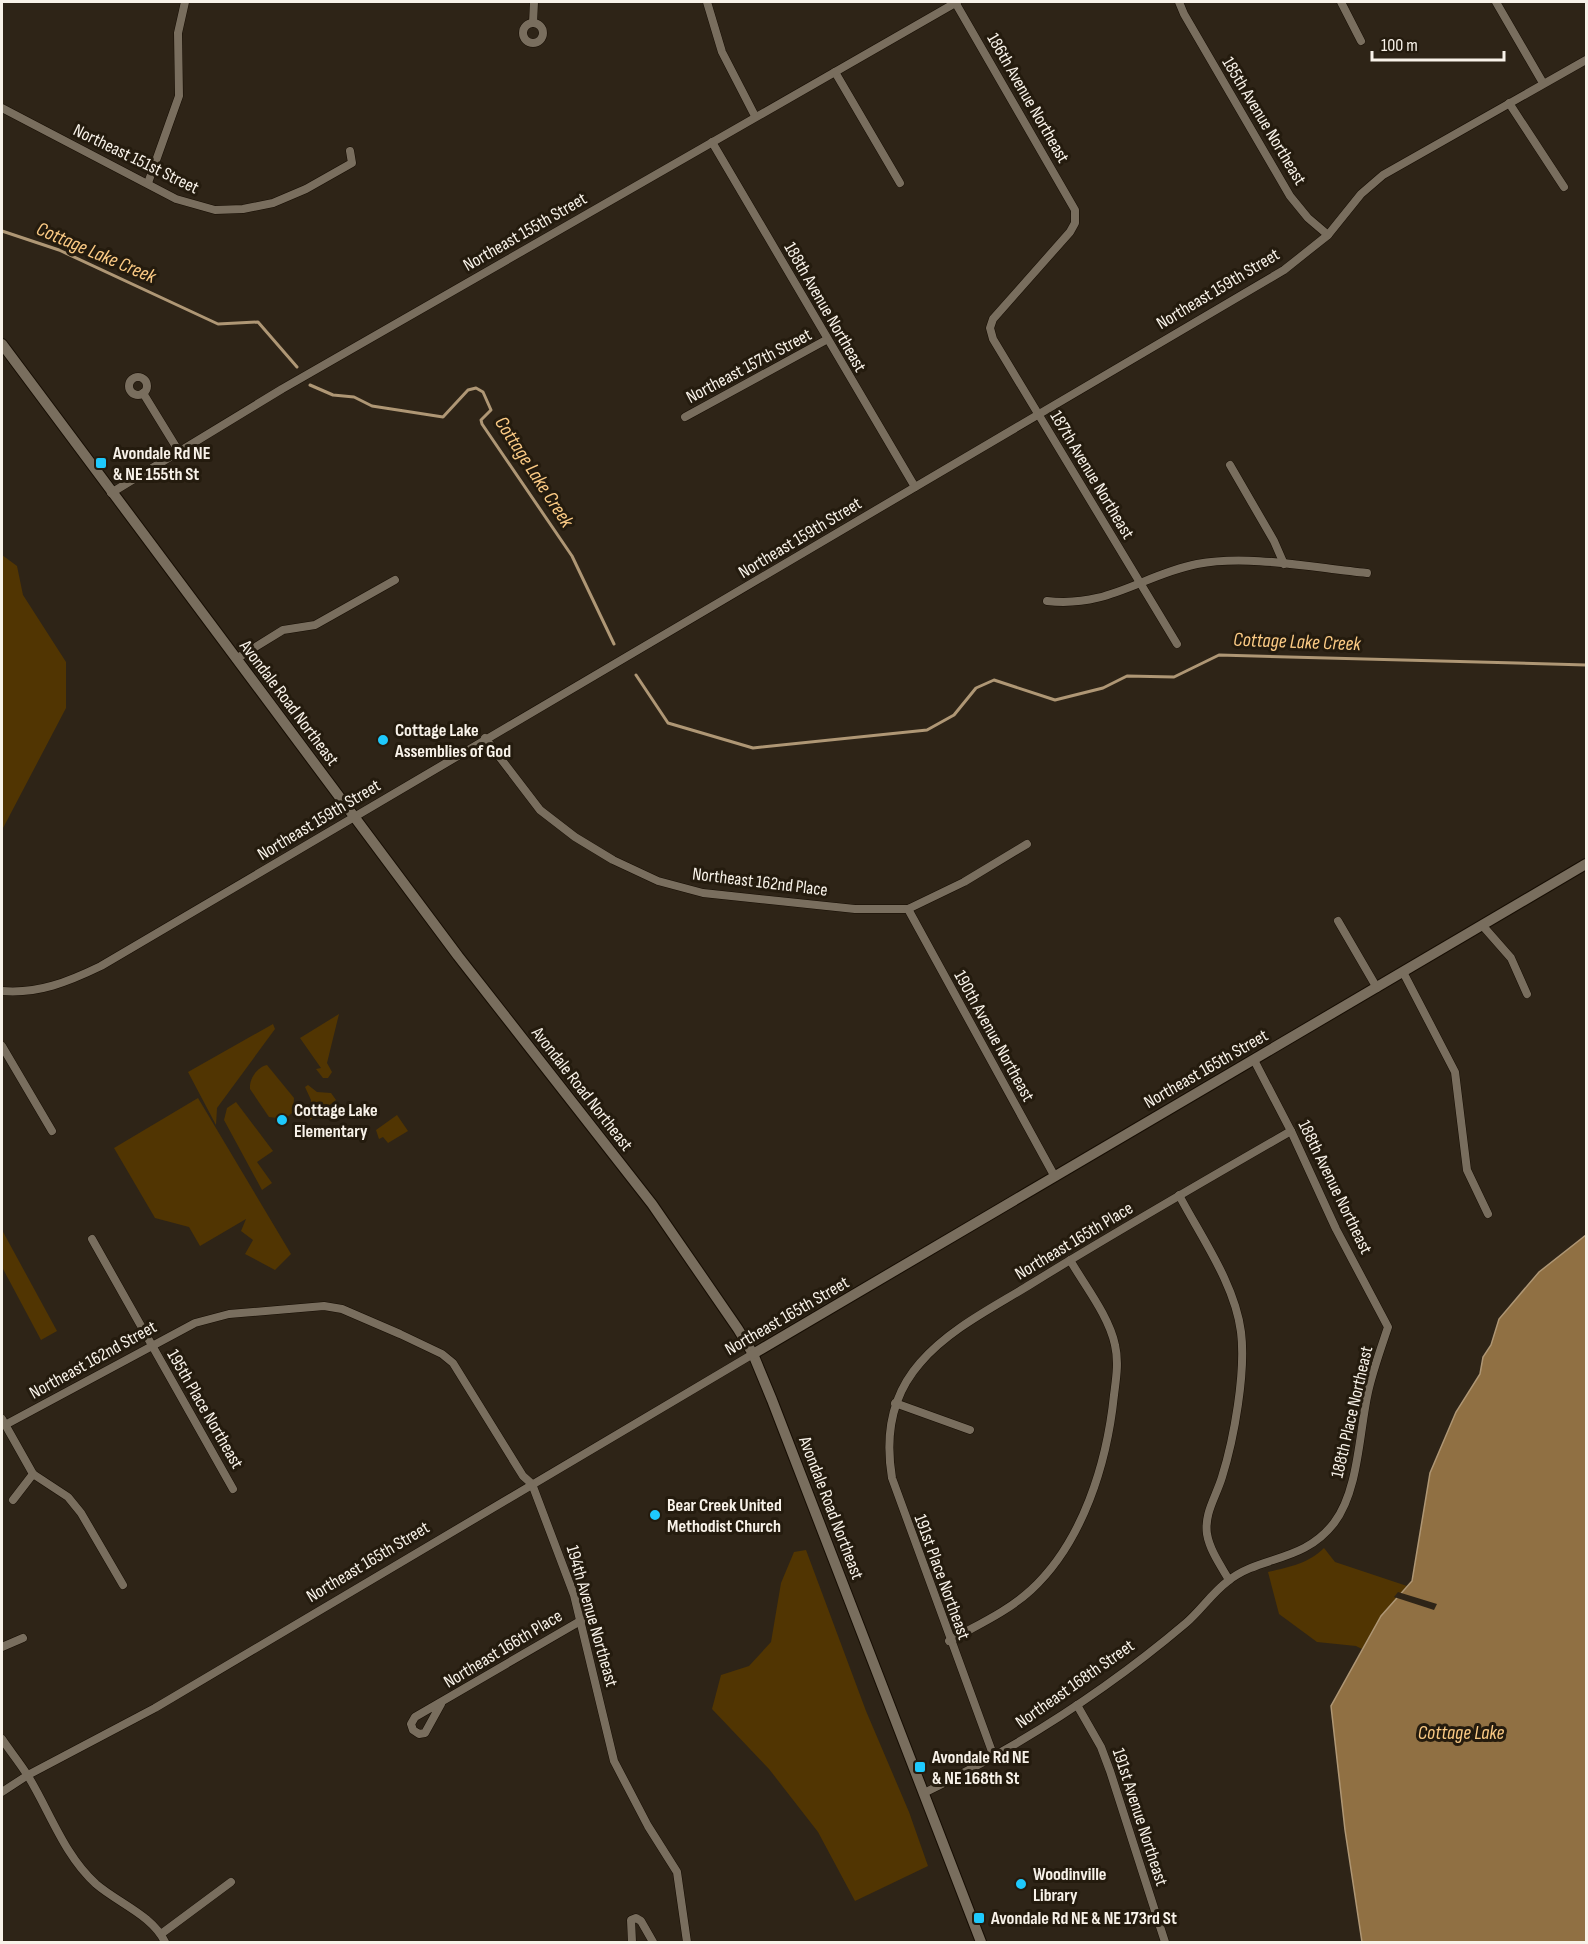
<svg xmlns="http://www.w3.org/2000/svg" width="1588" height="1944" font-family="'Sofia Sans Condensed',sans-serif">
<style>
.green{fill:#513502}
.water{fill:#907043;stroke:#af9775;stroke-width:1.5}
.pier{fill:#2e2417}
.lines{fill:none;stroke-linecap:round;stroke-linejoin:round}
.stream{stroke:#af9775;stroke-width:3}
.street-casing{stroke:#160d03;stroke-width:9}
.secondary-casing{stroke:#160d03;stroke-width:12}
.street{stroke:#796e5e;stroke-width:8}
.secondary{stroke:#796e5e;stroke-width:10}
.poi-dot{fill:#1ec9fd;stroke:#241b0e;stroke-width:2}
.labels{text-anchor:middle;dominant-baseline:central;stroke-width:6;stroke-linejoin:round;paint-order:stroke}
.street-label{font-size:18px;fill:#f8f2e9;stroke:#241b0e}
.poi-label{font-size:18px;font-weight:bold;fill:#f8f2e9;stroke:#241b0e;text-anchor:start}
.water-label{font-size:20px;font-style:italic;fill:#fccb85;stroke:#241b0e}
</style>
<rect width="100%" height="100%" fill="#2e2417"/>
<g class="green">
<path d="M2,555L17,566L23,595L66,662V708L2,830Z"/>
<path d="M339,1014L327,1063L332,1072L328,1078H323L316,1069L321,1068L300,1038Z"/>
<path d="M273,1024L275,1029L217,1108L216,1125L188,1072Z"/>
<path d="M267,1065L294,1098L293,1112L285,1119L269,1117L250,1089C249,1079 257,1067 267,1065Z"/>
<path d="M308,1085L317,1092L331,1093L336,1100L310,1120L311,1100L305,1087Z"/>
<path d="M198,1098L291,1254L275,1270L245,1254L253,1240L241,1231L246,1219L200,1246L189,1227L155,1218L114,1148Z"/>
<path d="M236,1102L273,1151L257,1162L272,1183L262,1190L224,1120L227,1108Z"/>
<path d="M397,1115L408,1131L388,1143L383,1137L379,1139L376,1130Z"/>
<path d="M2,1230L57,1331L41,1340L2,1267Z"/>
<path d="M1324,1548L1335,1562L1407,1586L1381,1616L1362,1649L1356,1646L1317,1642L1279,1614L1268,1572C1289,1567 1308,1564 1324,1548Z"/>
<path d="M806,1550L866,1711L909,1812L928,1866L855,1901L818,1832L769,1769L712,1709L721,1675L749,1666L771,1642L781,1583L794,1552Z"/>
</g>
<path class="water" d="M1586,1235V1942H1362L1345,1830L1331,1706L1381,1616L1412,1581L1430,1473L1456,1412L1480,1374L1483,1357L1491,1345L1499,1319L1539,1272Z"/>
<path class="pier" d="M1398,1592L1437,1604L1434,1610L1394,1597Z"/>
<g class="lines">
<g class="stream">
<path d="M2,231L59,250L218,324L258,322L297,367"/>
<path d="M310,385L333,395L354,397L372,406L443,417L468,390L476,388L483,392L491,410L481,420L482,424L572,556L614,644"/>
<path d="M636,675L668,723L753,748L927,730L954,715L976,688L994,680L1055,700L1103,688L1127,676L1174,677L1219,655L1586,665"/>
</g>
<defs>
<g id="street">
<path d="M707,2L722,52L755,116"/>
<path d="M955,2L1075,210V223L1070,232L993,319L990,328L993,339L1177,644"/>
<path d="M1179,2L1184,14L1290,196L1308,218L1328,235"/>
<path d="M1341,2L1361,41"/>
<path d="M1496,2L1543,83"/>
<path d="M533,23L534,2"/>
<circle cx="533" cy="33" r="10"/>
<path d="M835,72L900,183"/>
<path d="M1509,103L1564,187"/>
<path d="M2,108L176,199L215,210L243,209L273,203L306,189L352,163L350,151"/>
<path d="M712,142L915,487"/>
<path d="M148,183L179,96L178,33L185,2"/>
<circle cx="138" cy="386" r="9"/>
<path d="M143,393L178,450"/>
<path d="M685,417L826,340"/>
<path d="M1230,465L1274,541L1284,564"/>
<path d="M111,493L282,389L957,2"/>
<path d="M1047,601C1109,608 1142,575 1197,564C1249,554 1314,568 1367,573"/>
<path d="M236,659L283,630L315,625L395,580"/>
<path d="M485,738L540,810L575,837L613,860L658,881L703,893L855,909H908L964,882L1027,844"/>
<path d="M908,909L1055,1177"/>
<path d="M1338,921L1377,988"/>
<path d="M1482,925L1511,958L1527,994"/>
<path d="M1403,972L1455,1072L1467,1170L1488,1214"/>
<path d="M2,991C38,994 68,982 101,966L1284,270L1328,235L1361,194L1383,175L1586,60"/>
<path d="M2,1046L52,1131"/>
<path d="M1179,1195C1201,1237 1235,1284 1241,1332C1246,1372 1234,1439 1222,1477C1216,1497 1204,1513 1207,1534C1210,1551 1221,1566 1229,1580"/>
<path d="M92,1239L233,1489"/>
<path d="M895,1403L970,1430"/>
<path d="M2,1419L33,1474L68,1497L81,1513L123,1585"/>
<path d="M5,1425L195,1323L229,1314L324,1306L342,1309L400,1334L442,1354L453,1363L523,1476L532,1484L574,1595L614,1761L648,1826L677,1872L687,1942"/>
<path d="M13,1500L33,1474"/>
<path d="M949,1641C977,1625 1007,1612 1031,1590C1083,1542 1107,1463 1114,1395C1116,1379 1119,1362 1115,1345C1109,1316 1085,1286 1070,1260"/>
<path d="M2,1647L23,1638"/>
<path d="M441,1704L425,1733L419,1734L413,1730L411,1724L415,1717L582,1620"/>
<path d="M1077,1705L1101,1747L1110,1771L1165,1942"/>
<path d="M2,1739C10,1751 20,1763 28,1776C50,1812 64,1855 96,1884C118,1903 152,1915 165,1942"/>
<path d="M994,1757L892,1478C885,1436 891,1396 920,1363C949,1329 994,1307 1031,1284C1117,1231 1204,1181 1291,1131"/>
<path d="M2,1792L28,1775L155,1708L753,1354"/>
<path d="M924,1793C1018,1747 1107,1690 1186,1623C1201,1610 1212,1593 1228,1581C1261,1555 1303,1563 1334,1523C1359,1490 1359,1432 1368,1392C1373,1370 1381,1348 1388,1327L1336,1229L1291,1131L1254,1060"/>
<path d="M161,1934L231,1882"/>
<path d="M632,1942L631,1920L636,1918L641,1921L653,1942"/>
</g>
<g id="secondary">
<path d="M2,344L458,956L652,1204L738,1329L753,1354L772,1400L981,1942"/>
<path d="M753,1354L1586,864"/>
</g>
</defs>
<use href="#street" class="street-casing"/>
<use href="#secondary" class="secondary-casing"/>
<use href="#street" class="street"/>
<use href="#secondary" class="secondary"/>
</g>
<g class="poi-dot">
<rect x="95" y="457" width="12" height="12" rx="3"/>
<circle cx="383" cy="740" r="6"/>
<circle cx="282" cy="1120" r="6"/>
<circle cx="655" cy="1515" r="6"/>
<rect x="914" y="1761" width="12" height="12" rx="3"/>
<circle cx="1021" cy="1884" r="6"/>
<rect x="973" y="1912" width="12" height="12" rx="3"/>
</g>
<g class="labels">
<g class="street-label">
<text transform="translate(1028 98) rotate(60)">186th Avenue Northeast</text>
<text transform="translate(1264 121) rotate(59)">185th Avenue Northeast</text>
<text transform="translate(136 159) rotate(26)">Northeast 151st Street</text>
<text transform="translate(525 232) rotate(-30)">Northeast 155th Street</text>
<text transform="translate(1218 289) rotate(-31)">Northeast 159th Street</text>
<text transform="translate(825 307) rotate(60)">188th Avenue Northeast</text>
<text transform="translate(749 366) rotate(-28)">Northeast 157th Street</text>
<text transform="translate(1092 475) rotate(59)">187th Avenue Northeast</text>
<text transform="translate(800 538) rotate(-31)">Northeast 159th Street</text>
<text transform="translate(289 703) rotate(53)">Avondale Road Northeast</text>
<text transform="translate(319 820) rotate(-31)">Northeast 159th Street</text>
<text transform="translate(760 882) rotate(7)">Northeast 162nd Place</text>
<text transform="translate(994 1036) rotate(61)">190th Avenue Northeast</text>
<text transform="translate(1206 1069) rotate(-30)">Northeast 165th Street</text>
<text transform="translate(582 1089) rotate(52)">Avondale Road Northeast</text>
<text transform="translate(1335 1187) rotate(64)">188th Avenue Northeast</text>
<text transform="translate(1074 1241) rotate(-31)">Northeast 165th Place</text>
<text transform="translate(787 1316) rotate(-30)">Northeast 165th Street</text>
<text transform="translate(93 1360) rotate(-29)">Northeast 162nd Street</text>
<text transform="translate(205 1409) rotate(60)">195th Place Northeast</text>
<text transform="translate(1352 1412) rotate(-77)">188th Place Northeast</text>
<text transform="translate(831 1508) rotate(69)">Avondale Road Northeast</text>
<text transform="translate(368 1562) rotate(-31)">Northeast 165th Street</text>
<text transform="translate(942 1577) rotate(70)">191st Place Northeast</text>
<text transform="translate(592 1616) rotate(74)">194th Avenue Northeast</text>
<text transform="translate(503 1649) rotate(-31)">Northeast 166th Place</text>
<text transform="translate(1075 1684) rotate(-35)">Northeast 168th Street</text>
<text transform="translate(1140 1817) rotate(72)">191st Avenue Northeast</text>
</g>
<g class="poi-label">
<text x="113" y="453">Avondale Rd NE<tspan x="113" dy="21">&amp; NE 155th St</tspan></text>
<text x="395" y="730">Cottage Lake<tspan x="395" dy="21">Assemblies of God</tspan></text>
<text x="294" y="1110">Cottage Lake<tspan x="294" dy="21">Elementary</tspan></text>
<text x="667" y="1505">Bear Creek United<tspan x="667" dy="21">Methodist Church</tspan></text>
<text x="932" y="1757">Avondale Rd NE<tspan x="932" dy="21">&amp; NE 168th St</tspan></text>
<text x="1033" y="1874">Woodinville<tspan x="1033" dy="21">Library</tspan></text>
<text x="991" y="1918">Avondale Rd NE &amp; NE 173rd St</text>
</g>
<g class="water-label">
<text transform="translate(96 253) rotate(23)">Cottage Lake Creek</text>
<text transform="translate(534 472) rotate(57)">Cottage Lake Creek</text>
<text transform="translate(1297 642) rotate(2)">Cottage Lake Creek</text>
<text x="1461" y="1733">Cottage Lake</text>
</g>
</g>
<rect width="1588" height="1944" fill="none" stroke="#f8f2e9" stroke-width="6"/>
<path d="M1372 51v9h132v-9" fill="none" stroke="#f8f2e9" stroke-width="3"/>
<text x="1381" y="51" font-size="18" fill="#f8f2e9" stroke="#241b0e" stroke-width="4.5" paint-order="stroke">100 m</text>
</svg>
